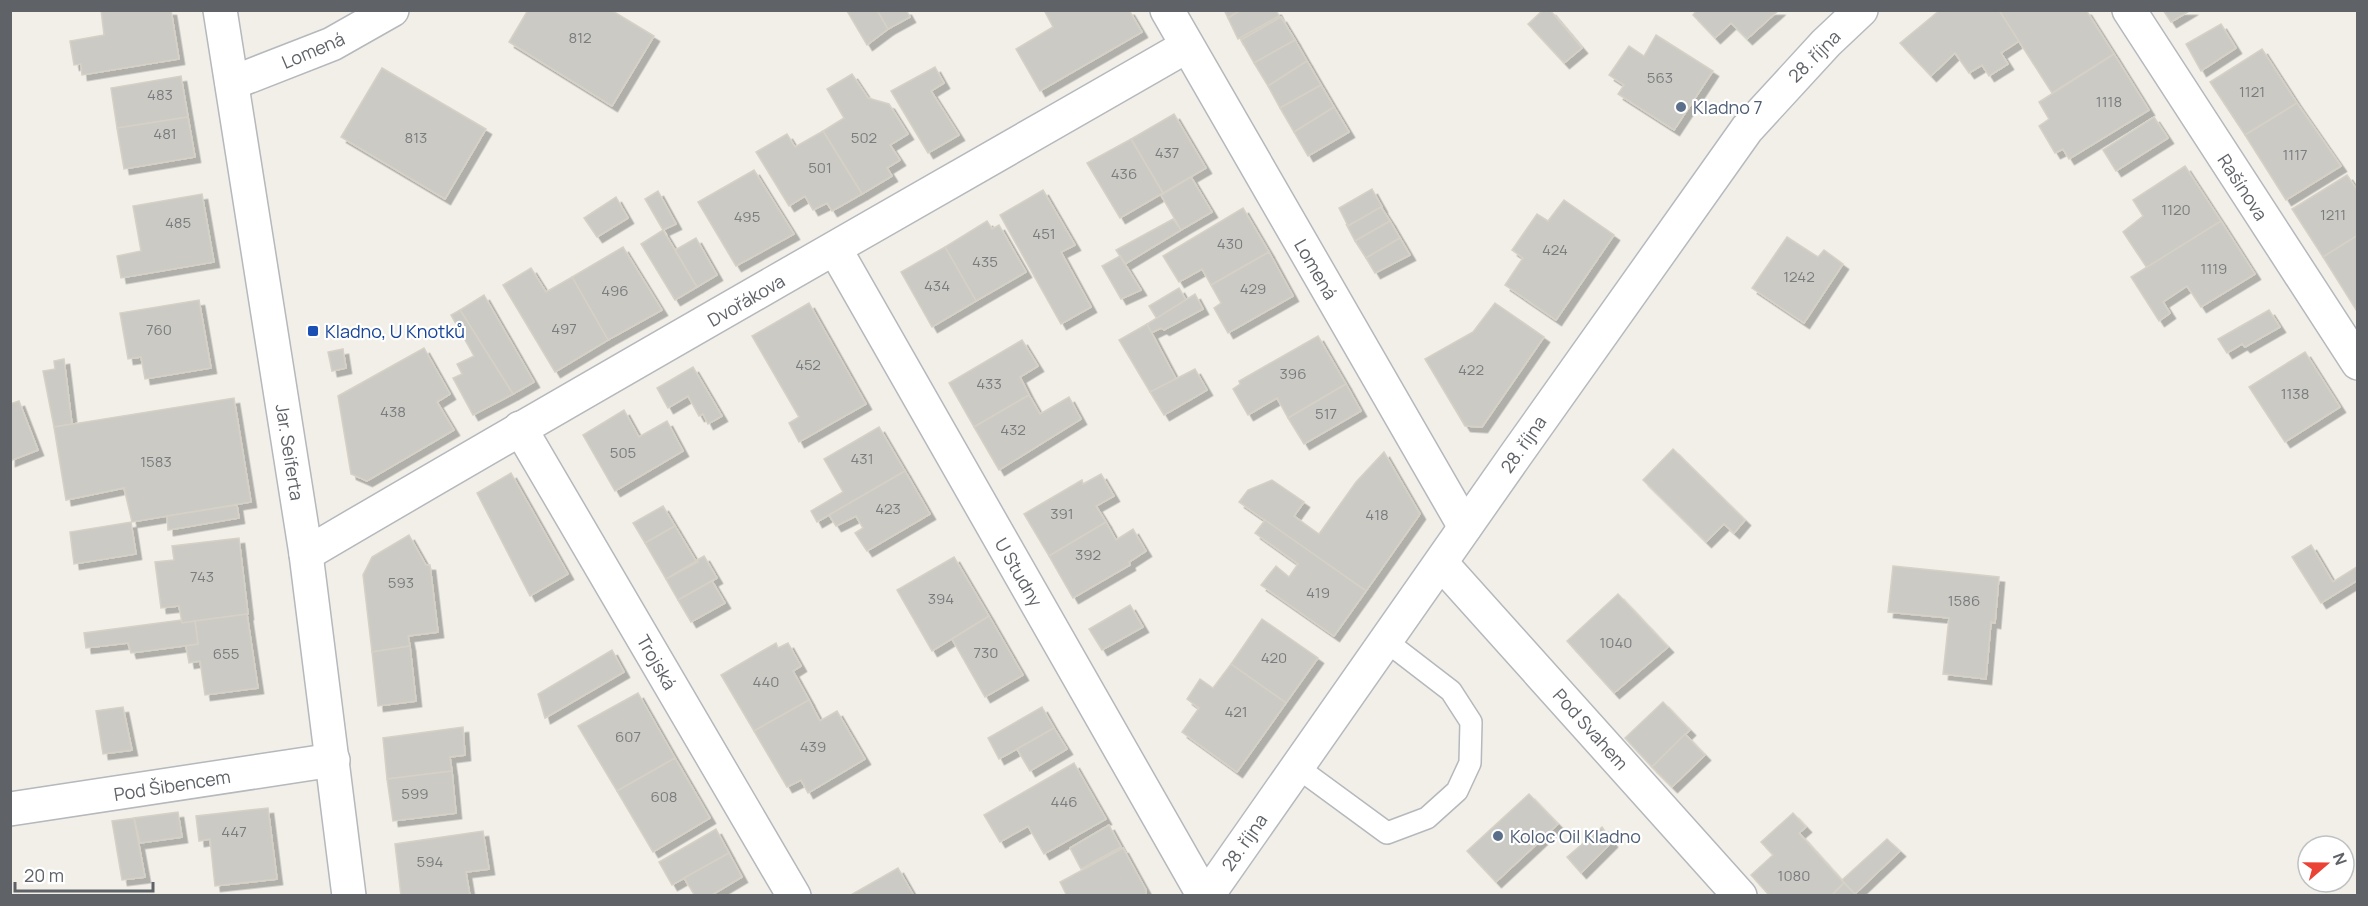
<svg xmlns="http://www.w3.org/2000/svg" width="2368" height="906" font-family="Manrope,sans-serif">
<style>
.building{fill:#cccac5;stroke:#d6d1c6;stroke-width:1.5;filter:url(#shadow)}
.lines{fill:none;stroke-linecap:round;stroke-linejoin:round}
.service-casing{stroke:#b5b8bc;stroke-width:24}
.minor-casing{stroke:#b5b8bc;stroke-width:36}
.tertiary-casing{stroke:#b5b8bc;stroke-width:36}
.secondary-casing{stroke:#b6babf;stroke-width:36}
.service{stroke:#fff;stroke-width:21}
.minor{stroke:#fff;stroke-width:33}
.tertiary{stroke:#fff;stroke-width:33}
.secondary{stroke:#fff;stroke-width:33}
.service-dot{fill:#5c6f8a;stroke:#fff;stroke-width:2}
.transit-dot{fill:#1a4fb4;stroke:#fff;stroke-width:2}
.labels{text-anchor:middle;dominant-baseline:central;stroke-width:4.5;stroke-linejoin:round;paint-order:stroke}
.number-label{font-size:15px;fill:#7a7d7f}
.street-label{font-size:18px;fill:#5f6368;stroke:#fff}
.service-label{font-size:18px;fill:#4e5e75;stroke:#fff;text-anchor:start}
.transit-label{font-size:18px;fill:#164399;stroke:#fff;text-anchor:start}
</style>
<defs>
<filter id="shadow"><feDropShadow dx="5.5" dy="5.5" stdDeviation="0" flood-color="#0004"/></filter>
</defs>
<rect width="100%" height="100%" fill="#f1efe8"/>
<g class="building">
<path d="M101,10H171L179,59L82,75L81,64L74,65L70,41L104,35Z"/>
<path d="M528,10H611L654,36L612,106L509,42Z"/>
<path d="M877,10L888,29L867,45L847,11Z"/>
<path d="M877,10H906L910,17L888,29Z"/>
<path d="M1047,10H1129L1142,32L1040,91L1016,49L1053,27L1045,12Z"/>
<path d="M1224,10H1241L1228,18Z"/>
<path d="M1241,10H1276L1279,16L1238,39L1228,18Z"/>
<path d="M1543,10H1550L1582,48L1564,63L1528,24Z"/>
<path d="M1697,10H1779L1747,39L1731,23L1715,38L1693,15Z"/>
<path d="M1940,10H1999L2019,41L2001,53L2008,64L1989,76L1982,65L1969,73L1955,53L1931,76L1900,43Z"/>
<path d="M1999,10H2086L2114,54L2052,93Z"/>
<path d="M2163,10H2191L2171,22Z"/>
<path d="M1281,17L1295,40L1254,63L1241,40Z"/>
<path d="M2221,24L2236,48L2201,71L2186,44Z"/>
<path d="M1656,35L1713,71L1674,130L1618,94L1624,85L1609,75L1629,46L1644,56Z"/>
<path d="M1295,40L1307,61L1268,86L1254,63Z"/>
<path d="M2262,49L2297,103L2245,135L2210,82Z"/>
<path d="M2114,54L2149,110L2069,159L2063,149L2055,153L2039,126L2049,119L2039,102Z"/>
<path d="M1307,61L1321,85L1280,108L1268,86Z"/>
<path d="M935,67L944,83L931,91L959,135L928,153L891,91Z"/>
<path d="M382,68L486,129L445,199L341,137Z"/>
<path d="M852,74L868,98L889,104L908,134L890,145L900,160L887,168L892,176L862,194L823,131L844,118L827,89Z"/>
<path d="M181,76L188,117L117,128L111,88Z"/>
<path d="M1321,85L1334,107L1294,132L1280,108Z"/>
<path d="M2297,103L2341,166L2286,200L2245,135Z"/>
<path d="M1334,107L1349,132L1308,156L1294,132Z"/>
<path d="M1174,114L1206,168L1163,193L1131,139Z"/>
<path d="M188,117L195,157L124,169L117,128Z"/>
<path d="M2154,117L2168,138L2116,171L2103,150Z"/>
<path d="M823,131L862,194L832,211L827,203L813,210L805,196L789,206L756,152L787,134L795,147Z"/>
<path d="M1131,139L1163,193L1120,218L1087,163Z"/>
<path d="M2185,166L2221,221L2147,268L2123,232L2143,216L2133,200Z"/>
<path d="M754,170L794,234L736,266L698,202Z"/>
<path d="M2347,175L2358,191V235L2323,257L2292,209Z"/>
<path d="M1191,177L1212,212L1181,230L1161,195Z"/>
<path d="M1372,189L1382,207L1348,226L1339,208Z"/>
<path d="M1043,190L1075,245L1061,252L1091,307L1061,324L1000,215Z"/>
<path d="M658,191L676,224L663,230L645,199Z"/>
<path d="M202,194L214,262L121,278L117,256L141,251L133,206Z"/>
<path d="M616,197L628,218L597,237L584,218Z"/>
<path d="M1564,200L1614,235L1556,320L1505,285L1523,258L1512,250L1537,214L1548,221Z"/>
<path d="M1381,207L1390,221L1355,241L1346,224L1348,226Z"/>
<path d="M1243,208L1269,252L1211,285L1202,269L1179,282L1163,256Z"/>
<path d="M1173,219L1181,230L1125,264L1116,250Z"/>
<path d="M987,221L992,229L999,225L1026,272L976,301L945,247Z"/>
<path d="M1390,221L1400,238L1366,258L1355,241Z"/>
<path d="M2221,221L2255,274L2201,307L2187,286L2163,302L2170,313L2159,321L2131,277Z"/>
<path d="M663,230L697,287L675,300L641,244Z"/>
<path d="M2358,235V313L2323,257Z"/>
<path d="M1787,237L1818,257L1824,250L1843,264L1804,323L1752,288Z"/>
<path d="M696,238L717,275L697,287L675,250Z"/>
<path d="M1400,238L1410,255L1375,273L1366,258Z"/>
<path d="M623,247L662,310L608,340L572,277Z"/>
<path d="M945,247L976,301L932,327L901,272Z"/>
<path d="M1269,252L1293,296L1228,333L1214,308L1221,303L1211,285Z"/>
<path d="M1120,256L1141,290L1121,299L1102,266Z"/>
<path d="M531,268L546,292L572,277L608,340L555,372L503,285Z"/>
<path d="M1179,288L1186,300L1157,319L1149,306Z"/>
<path d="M1195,294L1203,309L1164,330L1161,328L1151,333L1147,324Z"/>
<path d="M484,295L534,382L513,394L460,310Z"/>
<path d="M199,300L211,368L145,379L141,357L128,359L120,313Z"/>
<path d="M809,303L866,404L799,442L789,423L799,417L752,336Z"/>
<path d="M1495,303L1544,337L1482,427L1465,426L1425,359L1473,332Z"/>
<path d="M460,310L513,394L473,415L453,378L462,374L457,364L474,356L451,315Z"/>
<path d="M2269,310L2280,327L2245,347L2242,344L2227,353L2218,339Z"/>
<path d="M1147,324L1176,379L1150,392L1119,340Z"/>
<path d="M1318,336L1346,384L1288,418L1277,398L1248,415L1233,389L1240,384L1239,381Z"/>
<path d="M1022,340L1038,366L1020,377L1029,395L974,427L949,383Z"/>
<path d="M424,348L450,394L437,402L454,430L367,481L351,474L338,396Z"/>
<path d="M343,349L346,368L332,371L328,352Z"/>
<path d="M2305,352L2340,407L2285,442L2249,387Z"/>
<path d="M64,359L72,424L54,427L43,371L55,369L54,361Z"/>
<path d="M693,367L722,416L708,424L703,414L699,416L688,396L668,408L657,388Z"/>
<path d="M1195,369L1207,390L1164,415L1150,392Z"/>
<path d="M1346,384L1361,411L1304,444L1288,418Z"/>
<path d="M1029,395L1040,414L1069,397L1081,419L999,470L974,427Z"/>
<path d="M234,398L251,502L132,522L124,488L66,500L54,427Z"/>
<path d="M19,401L38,450L10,461V404Z"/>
<path d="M624,410L639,437L667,421L683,451L615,491L583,435Z"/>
<path d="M879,427L905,471L817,522L811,511L843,492L824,459Z"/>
<path d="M1673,449L1745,520L1734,533L1724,524L1706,542L1643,480Z"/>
<path d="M1384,452L1420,514L1366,591L1239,502L1248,490L1272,480L1304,502L1294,516L1319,534L1356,482Z"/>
<path d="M905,471L930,514L867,551L855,533L863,528L856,516L836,526L829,515Z"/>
<path d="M511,473L568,574L530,596L477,493Z"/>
<path d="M1101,474L1114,496L1096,506L1106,522L1049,556L1024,514L1082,480L1083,484Z"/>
<path d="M237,505L239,518L168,530L167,516Z"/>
<path d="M663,506L675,526L645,543L633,523Z"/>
<path d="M1265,520L1366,591L1334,636L1261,585L1276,566L1289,577L1298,564L1255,533Z"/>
<path d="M131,522L136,554L74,564L70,532Z"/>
<path d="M1106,522L1116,540L1133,529L1146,551L1129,562L1130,565L1073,598L1049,556Z"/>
<path d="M675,526L696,561L666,579L645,543Z"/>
<path d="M409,535L426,565H430L438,632L408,636L410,646L372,652L363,575L372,557Z"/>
<path d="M239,538L248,614L182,623L179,606L161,608L155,562L174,560L172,546Z"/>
<path d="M2311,545L2333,582L2358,566V580L2321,603L2292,557Z"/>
<path d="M704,556L717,578L678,600L666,579L698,562L697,560Z"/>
<path d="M954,557L989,616L932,651L897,590Z"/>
<path d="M1893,566L1999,577L1995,623L1991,622L1986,679L1943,674L1949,618L1888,612Z"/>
<path d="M712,581L725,603L691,622L678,600Z"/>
<path d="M1618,594L1668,647L1614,693L1567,641Z"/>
<path d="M1130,605L1143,627L1102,650L1089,629Z"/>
<path d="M247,614L258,688L205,695L200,661L189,663L186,646L198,644L195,621Z"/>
<path d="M989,616L1023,675L985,697L952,639Z"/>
<path d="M1262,619L1318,658L1286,703L1231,664Z"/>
<path d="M181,620L182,623L195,621L198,644L131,653L128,643L86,648L84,633Z"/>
<path d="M776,643L778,648L788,643L801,666L793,671L809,700L754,731L721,675Z"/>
<path d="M410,646L416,701L378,706L372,652Z"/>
<path d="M612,650L624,672L545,718L538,694Z"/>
<path d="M1231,664L1286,703L1237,772L1182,732L1199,708L1187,699L1200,679L1213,688Z"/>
<path d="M638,693L675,758L617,791L578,726Z"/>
<path d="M809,700L820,721L837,711L865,759L808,793L801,780L787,787L754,731Z"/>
<path d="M1663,702L1690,730L1652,767L1625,738Z"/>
<path d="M123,707L132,750L103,754L96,711Z"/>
<path d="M1042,707L1054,728L999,759L988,738Z"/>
<path d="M463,727L465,755L450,757L452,771L387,779L383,738Z"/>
<path d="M1054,728L1067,749L1030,771L1017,749Z"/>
<path d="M1685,734L1705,755L1672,787L1652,767Z"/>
<path d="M675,758L710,818L653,852L617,791Z"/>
<path d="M1074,763L1106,819L1044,854L1028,826L1000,842L984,815Z"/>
<path d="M452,771L456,813L393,821L387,779Z"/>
<path d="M1529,794L1558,824L1496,882L1467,851Z"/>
<path d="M268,808L277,879L215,886L210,839L199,841L196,816Z"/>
<path d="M178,812L182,837L140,843L134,818Z"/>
<path d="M1793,813L1806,827L1799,833L1844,883L1831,896H1770L1751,875L1773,855L1761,842Z"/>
<path d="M134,818L145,877L122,880L112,821Z"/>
<path d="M1109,825L1121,847L1081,869L1070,848Z"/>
<path d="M1602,827L1612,842L1581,873L1567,857Z"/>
<path d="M716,829L729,853L672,885L659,862Z"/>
<path d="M483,831L489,869L466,872L470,896H401L395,844Z"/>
<path d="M1887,839L1900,851L1855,894L1842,880Z"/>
<path d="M1123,848L1146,890V896H1067L1060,882Z"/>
<path d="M729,853L742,877L710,896H695L684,878Z"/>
<path d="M898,868L914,896H849Z"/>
<path d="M1844,883L1857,896H1831Z"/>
</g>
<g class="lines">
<defs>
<path id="service" d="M1297,767L1387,833L1427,818L1457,791L1470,763L1471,722L1451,691L1386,641"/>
<g id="minor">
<path d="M1167,10L1465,527"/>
<path d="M2129,10L2358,363"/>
<path d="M232,83L332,44L392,10"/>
<path d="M835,249L1204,896"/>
<path d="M520,428L794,896"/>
<path d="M306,554C598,382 893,215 1187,46"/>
<path d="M1441,563L1740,896"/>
<path d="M10,809L333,760"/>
</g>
<path id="tertiary" d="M220,10L306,554L349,896"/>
<path id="secondary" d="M1207,896L1515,456L1747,129L1826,43L1861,10"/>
</defs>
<use href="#service" class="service-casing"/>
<use href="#minor" class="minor-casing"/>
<use href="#tertiary" class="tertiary-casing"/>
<use href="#secondary" class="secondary-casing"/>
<use href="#service" class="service"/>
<use href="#minor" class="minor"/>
<use href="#tertiary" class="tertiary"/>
<use href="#secondary" class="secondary"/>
</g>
<g class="service-dot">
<circle cx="1681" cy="107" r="6"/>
<circle cx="1498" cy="836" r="6"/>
</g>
<rect class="transit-dot" x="307" y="325" width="12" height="12" rx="3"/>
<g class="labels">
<g class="number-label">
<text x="580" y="37">812</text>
<text x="1660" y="77">563</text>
<text x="2252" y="91">1121</text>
<text x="160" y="94">483</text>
<text x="2109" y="101">1118</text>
<text x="165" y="133">481</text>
<text x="416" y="137">813</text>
<text x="864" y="137">502</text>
<text x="1167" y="152">437</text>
<text x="2295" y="154">1117</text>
<text x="820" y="167">501</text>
<text x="1124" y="173">436</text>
<text x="2176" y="209">1120</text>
<text x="2333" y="214">1211</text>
<text x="747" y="216">495</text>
<text x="178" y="222">485</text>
<text x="1044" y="233">451</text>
<text x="1230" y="243">430</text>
<text x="1555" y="249">424</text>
<text x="985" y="261">435</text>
<text x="2214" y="268">1119</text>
<text x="1799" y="276">1242</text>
<text x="937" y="285">434</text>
<text x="1253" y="288">429</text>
<text x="615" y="290">496</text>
<text x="564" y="328">497</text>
<text x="159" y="329">760</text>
<text x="808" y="364">452</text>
<text x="1471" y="369">422</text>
<text x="1293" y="373">396</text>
<text x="989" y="383">433</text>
<text x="2295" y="393">1138</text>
<text x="393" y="411">438</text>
<text x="1326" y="413">517</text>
<text x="1013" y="429">432</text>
<text x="623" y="452">505</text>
<text x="862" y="458">431</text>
<text x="156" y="461">1583</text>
<text x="888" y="508">423</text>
<text x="1062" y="513">391</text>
<text x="1377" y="514">418</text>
<text x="1088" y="554">392</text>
<text x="202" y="576">743</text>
<text x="401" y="582">593</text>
<text x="1318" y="592">419</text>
<text x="941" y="598">394</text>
<text x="1964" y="600">1586</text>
<text x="1616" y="642">1040</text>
<text x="986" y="652">730</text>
<text x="226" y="653">655</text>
<text x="1274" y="657">420</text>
<text x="766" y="681">440</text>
<text x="1236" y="711">421</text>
<text x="628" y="736">607</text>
<text x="813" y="746">439</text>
<text x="415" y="793">599</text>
<text x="664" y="796">608</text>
<text x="1064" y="801">446</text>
<text x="234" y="831">447</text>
<text x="430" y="861">594</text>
<text x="1794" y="875">1080</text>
</g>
<g class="street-label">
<text transform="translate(313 50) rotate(-23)">Lomená</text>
<text transform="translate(1814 56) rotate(-45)">28. října</text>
<text transform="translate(2243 187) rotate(57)">Rašínova</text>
<text transform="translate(1316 269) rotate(60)">Lomená</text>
<text transform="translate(746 300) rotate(-30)">Dvořákova</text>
<text transform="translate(1523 444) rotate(-55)">28. října</text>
<text transform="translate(290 452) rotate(81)">Jar. Seiferta</text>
<text transform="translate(1019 572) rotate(60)">U Studny</text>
<text transform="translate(657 662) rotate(60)">Trojská</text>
<text transform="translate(1591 729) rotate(48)">Pod Svahem</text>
<text transform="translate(172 785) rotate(-9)">Pod Šibencem</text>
<text transform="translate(1244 842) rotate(-55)">28. října</text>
</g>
<g class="service-label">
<text x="1693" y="107">Kladno 7</text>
<text x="1510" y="836">Koloc Oil Kladno</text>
</g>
<g class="transit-label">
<text x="325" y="331">Kladno, U Knotků</text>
</g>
</g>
<rect width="2368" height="906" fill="none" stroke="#5f6368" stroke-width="24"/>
<g transform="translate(2326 864) rotate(70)"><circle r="28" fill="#ffffff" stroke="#bfc1c3" stroke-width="1.5"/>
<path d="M0-4.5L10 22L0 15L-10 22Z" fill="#ea4335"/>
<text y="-9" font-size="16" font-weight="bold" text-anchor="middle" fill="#5f6368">N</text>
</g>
<path d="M15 882v9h138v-9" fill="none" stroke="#5f6368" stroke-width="3"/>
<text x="24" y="882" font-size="18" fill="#5f6368" stroke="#ffffff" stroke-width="4.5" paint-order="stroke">20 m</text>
</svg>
